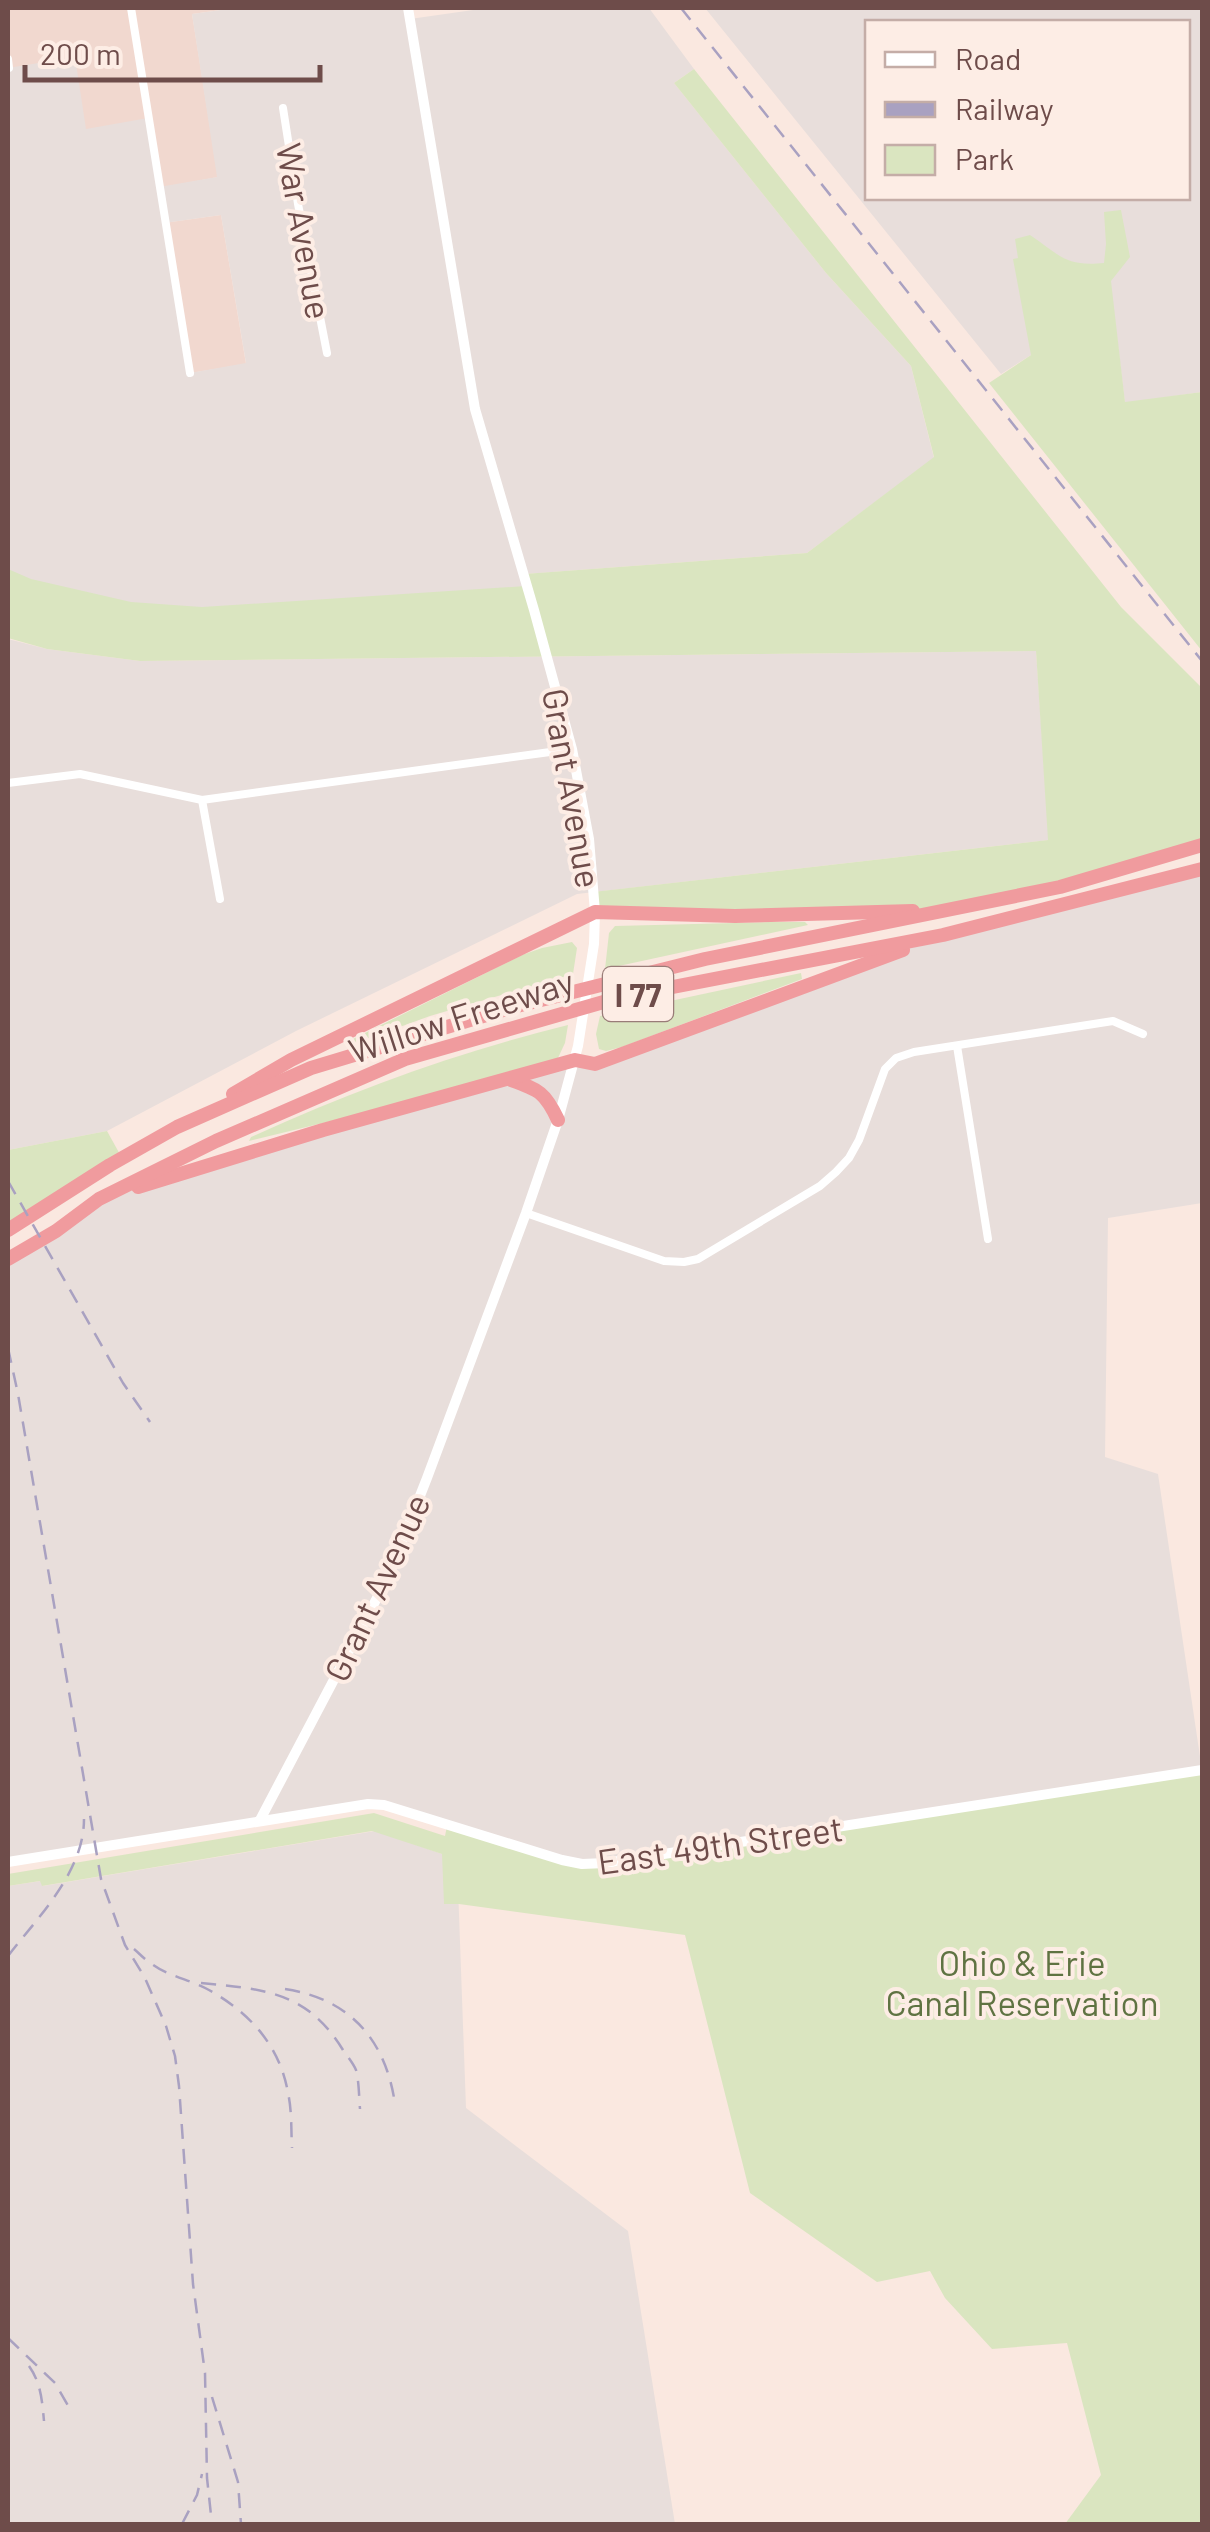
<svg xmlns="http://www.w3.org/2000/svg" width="1210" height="2532" font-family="Barlow,sans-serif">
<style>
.residential{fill:#f1d8cf}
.industrial{fill:#e8dedb;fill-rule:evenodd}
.green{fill:#dae5c0}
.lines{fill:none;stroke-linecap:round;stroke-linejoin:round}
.minor{stroke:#fff;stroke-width:8}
.tertiary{stroke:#fff;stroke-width:10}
.motorway{stroke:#f09b9e;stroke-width:14}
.rail{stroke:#a9a1c1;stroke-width:2.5;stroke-dasharray:15 10;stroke-linecap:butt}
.labels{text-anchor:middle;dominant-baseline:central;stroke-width:8;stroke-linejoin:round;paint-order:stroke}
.shield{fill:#fdede5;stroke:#997c78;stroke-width:2.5}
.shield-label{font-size:32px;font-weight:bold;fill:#6e4c4a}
.street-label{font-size:35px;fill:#6e4c4a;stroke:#fdede5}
.park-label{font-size:35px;fill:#5f7342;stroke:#fdede5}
</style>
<rect width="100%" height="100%" fill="#fae8e0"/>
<g class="residential">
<path d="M8,8H235L192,14L218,177L159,188L8,68Z"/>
<path d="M221,215L246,364L190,373L164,223Z"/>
</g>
<g class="industrial">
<path d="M235,8H408L410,19L473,10L474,8H649L694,69L674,83L826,273L911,366L934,458L807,553L525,574L534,610L174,631L8,599V68L75,57L86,129L148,118L159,187L217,177L192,14ZM221,215L246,363L190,373L164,223Z"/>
<path d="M705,8H1202V392L1125,403L1110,281L1031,355L1001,374ZM868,22H1188V198H868Z"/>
<path d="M8,639L47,649L140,661L1036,651L1049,840L577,894L296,1031L107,1131L8,1150Z"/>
<path d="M1202,869V1203L1108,1218L1105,1457L1158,1474L1202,1770L582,1864L384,1805L8,1862V1259L99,1199L510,1079L595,1064L943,935Z"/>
<path d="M375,1831L457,1859L466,2108L628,2231L675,2524H8V1886L41,1881L43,1886Z"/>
</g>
<g class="green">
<path d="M694,69L1121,607L1202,688V845L954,910L595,912L593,892L1048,840L1036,651L140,661L47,649L8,638V569L31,579L131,602L202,607L526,586L524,574L807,553L934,457L911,366L826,273L674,83Z"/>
<path d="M1121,210L1130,257L1111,281L1125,402L1202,392V651L989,383L1031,355L1013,259L1018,258L1015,239L1030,235C1060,255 1065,267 1104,263L1106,244L1104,212Z"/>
<path d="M769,922H805L808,925L605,969L609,933L615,926Z"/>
<path d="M572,942L577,948L573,974L430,1016L353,1044L351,1040L522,955L542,948Z"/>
<path d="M801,973L802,979L622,1047L606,1051L599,1049L596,1034L600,1016Z"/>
<path d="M568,1025L565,1043L557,1060L397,1105L249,1141L251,1137C354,1090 458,1052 568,1025Z"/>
<path d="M107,1131L122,1158L8,1230V1150Z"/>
<path d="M1202,1770V2524H1065L1101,2475L1067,2343L992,2349L945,2298L930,2271L877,2282L750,2193L685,1935L459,1904H444L442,1854L372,1831L42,1886L40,1881L8,1886V1874L374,1813L445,1836L447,1826L582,1864Z"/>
</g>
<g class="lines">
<g class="minor">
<path d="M131,8L190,373"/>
<path d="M8,59L9,68"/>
<path d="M283,108L298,204L327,353"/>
<path d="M8,783L80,774L202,800L220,899"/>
<path d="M202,800L572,749"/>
<path d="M957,1046L988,1239"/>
<path d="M526,1213L664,1261L684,1262L698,1259L820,1186L836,1172L849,1158L859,1140L885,1069L896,1058L914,1052L1113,1021L1143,1034"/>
</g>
<g class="tertiary">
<path d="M260,1820L388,1577L427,1478L526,1213L558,1120L578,1046L594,944L595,912L589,839L572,749L534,610L475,409L408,8"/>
<path d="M8,1862L368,1804L384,1805L562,1860L582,1864L606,1863L1202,1770"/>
</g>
<g class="motorway">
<path d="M511,1080C539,1090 545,1092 558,1120"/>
<path d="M233,1094L291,1060L595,912L735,916L913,911"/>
<path d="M138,1187L323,1130L575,1060L595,1064L903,950"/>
<path d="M8,1230L110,1165L177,1127L311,1068L513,1007L705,959L1060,887L1202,845"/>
<path d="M8,1259L56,1231L99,1199L216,1141L405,1059L621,997L943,935L1202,869"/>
</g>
<g class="rail">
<path d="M681,8L1202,661"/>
<path d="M8,1181L123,1383L150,1422"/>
<path d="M8,1348L18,1394L101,1879L125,1945L145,1978L166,2026L175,2056L179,2086L193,2284L205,2373L207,2478L212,2524"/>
<path d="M134,1949C140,1954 145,1960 152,1964C168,1976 191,1980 209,1990C250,2013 280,2046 288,2093C292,2110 291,2130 292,2148"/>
<path d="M8,1956C38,1917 84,1872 84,1819"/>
<path d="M201,1983C263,1989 307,1991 343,2050C347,2056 353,2063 356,2070C359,2081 359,2097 360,2109"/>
<path d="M285,1989C351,1999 386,2041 395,2104"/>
<path d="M8,2338L55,2383L70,2409"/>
<path d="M29,2366C41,2383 42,2400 44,2421"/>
<path d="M212,2397L238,2482L241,2524"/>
<path d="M182,2524L197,2495L202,2474"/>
</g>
</g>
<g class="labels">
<rect class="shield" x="603" y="967" width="70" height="54" rx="8"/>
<g class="shield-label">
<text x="638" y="994">I 77</text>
</g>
<g class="street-label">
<text transform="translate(305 231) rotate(80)">War Avenue</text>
<text transform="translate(573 788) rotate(80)">Grant Avenue</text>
<text transform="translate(461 1015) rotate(-18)">Willow Freeway</text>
<text transform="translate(376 1587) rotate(-65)">Grant Avenue</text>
<text transform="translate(720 1844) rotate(-8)">East 49th Street</text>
</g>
<g class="park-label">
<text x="1022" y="1962">Ohio &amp; Erie<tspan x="1022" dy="40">Canal Reservation</tspan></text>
</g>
</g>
<rect width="1210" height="2532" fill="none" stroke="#6e4c4a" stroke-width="20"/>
<rect x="865" y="20" width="325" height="180" fill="#fdede5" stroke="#c4ada7" stroke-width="2.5"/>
<rect x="885" y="52" width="50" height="15" fill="#ffffff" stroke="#c4ada7" stroke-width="2.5"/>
<text x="955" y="70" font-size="30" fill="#6e4c4a">Road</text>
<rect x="885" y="102" width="50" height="15" fill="#a9a1c1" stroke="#c4ada7" stroke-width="2.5"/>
<text x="955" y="120" font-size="30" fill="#6e4c4a">Railway</text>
<rect x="885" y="145" width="50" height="30" fill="#dae5c0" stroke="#c4ada7" stroke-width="2.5"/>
<text x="955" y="170" font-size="30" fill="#6e4c4a">Park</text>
<path d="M25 65v15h295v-15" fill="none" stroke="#6e4c4a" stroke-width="5"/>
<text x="40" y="65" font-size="30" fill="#6e4c4a" stroke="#fdede5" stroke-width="8" paint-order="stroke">200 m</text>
</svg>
